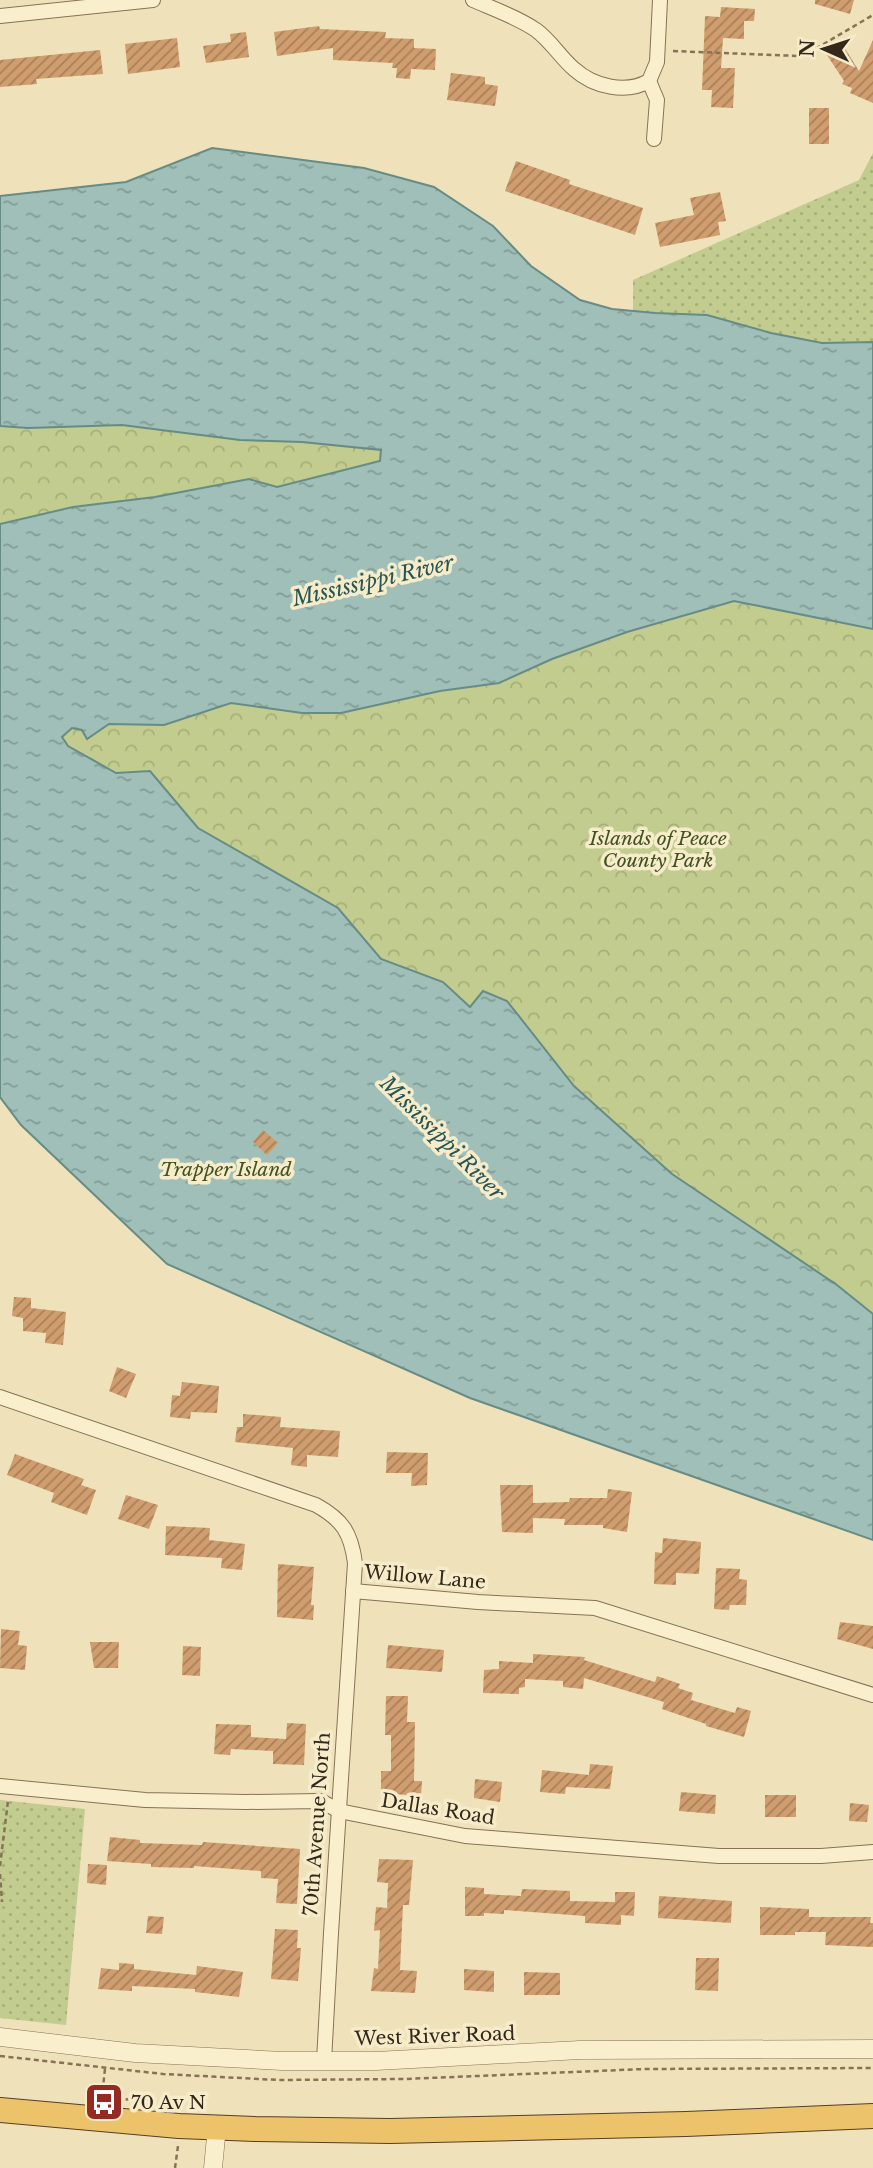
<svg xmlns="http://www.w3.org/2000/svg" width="873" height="2168" font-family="'Libre Baskerville',serif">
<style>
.green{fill:url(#green-dots)}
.forest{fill:url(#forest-crowns)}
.water{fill:url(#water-ripples);stroke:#678c85;stroke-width:2}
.building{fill:url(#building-hatch)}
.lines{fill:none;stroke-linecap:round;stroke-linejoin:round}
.minor-casing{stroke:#867254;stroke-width:16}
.tertiary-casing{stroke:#867254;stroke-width:19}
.trunk-casing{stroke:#533f29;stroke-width:26}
.path{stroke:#867254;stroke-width:2.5;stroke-dasharray:5 3.5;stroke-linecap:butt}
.minor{stroke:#faefcd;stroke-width:14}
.tertiary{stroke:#faefcd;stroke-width:18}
.trunk{stroke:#ecc26a;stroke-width:24}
.labels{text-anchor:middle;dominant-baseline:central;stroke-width:7;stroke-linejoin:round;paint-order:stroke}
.park-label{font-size:19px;font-style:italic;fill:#425120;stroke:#f6ecca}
.street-label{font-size:19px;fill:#34281a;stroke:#f6ecca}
.poi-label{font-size:19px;fill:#34281a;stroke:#f6ecca;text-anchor:start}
.water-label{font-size:21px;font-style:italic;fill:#285555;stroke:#f6ecca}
</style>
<defs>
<pattern id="green-dots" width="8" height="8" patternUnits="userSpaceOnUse" patternTransform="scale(1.75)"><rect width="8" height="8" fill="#c1cc8e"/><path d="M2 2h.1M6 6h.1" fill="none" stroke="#a6af7a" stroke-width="1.8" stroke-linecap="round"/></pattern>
<pattern id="forest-crowns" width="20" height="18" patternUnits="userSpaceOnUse" patternTransform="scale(1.75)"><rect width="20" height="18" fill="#c1cc8e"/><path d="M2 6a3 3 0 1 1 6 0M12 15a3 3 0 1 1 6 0" fill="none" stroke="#a6af7a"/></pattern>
<pattern id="water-ripples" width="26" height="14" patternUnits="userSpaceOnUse" patternTransform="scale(1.75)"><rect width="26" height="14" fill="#9fbfb8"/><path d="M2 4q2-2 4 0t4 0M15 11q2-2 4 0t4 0" fill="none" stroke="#829b95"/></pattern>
<pattern id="building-hatch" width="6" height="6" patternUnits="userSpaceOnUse" patternTransform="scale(1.75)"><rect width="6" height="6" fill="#cf9d6e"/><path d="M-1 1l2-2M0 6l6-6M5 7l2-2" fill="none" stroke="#a9805a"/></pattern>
</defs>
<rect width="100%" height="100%" fill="#efe2ba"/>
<g class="green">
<path d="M873,153V342L823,343L633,311V280L859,180Z"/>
<path d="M0,1800L85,1809L66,2025L0,2018Z"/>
</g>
<g class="forest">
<path d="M122,425L240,440L302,442L381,450L380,461L277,487L249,479L155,497L73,507L0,524V426L28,428Z"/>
<path d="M734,601L873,629V1314L837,1285L672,1174L574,1086L507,1001L470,1007L443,982L381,959L338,908L198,828L150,771L116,773L68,746L62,737L72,728L82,730L87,739L109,724L164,725L231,703L302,713L498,683L552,659L627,632Z"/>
</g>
<path class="water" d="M212,148L364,168L434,187L493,226L531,266L580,300L612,309L655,313L707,315L771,333L822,343L873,342V629L734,601L627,632L552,659L499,683L440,691L341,713H302L231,703L164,725L109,724L87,739L82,730L72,728L62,737L68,746L116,773L150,771L198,828L338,908L381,959L443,982L470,1007L483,991L507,1001L574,1086L672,1174L837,1285L873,1314V1540L470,1398L167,1264L21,1125L0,1097V524L73,507L155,497L249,479L277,487L380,461L381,450L302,442L240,440L122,425L28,428L0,426V196L126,182Z"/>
<g class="building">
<path d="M815,0H854L850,14L815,4Z"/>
<path d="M721,7L755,9L754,21H744V39L723,38L721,68H735L733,108L711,107L712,90H702L705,16L720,17Z"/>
<path d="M319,26L320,29L386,32L385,38L414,39V48L436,49L435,70L411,69L410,79L396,78L397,68H392L393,63L333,60V48L277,56L274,32Z"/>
<path d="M246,32L249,57L206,63L203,46L231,42L230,34Z"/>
<path d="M177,38L180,67L128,74L125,44Z"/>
<path d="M873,40V103L850,93L852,88L842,84L844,81L825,52L841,42L859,71Z"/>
<path d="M100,50L103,74L36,79L37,84L0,87V60Z"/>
<path d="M451,73L485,77V84L498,86L495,106L447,100Z"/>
<rect x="809" y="108" width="20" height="36"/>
<path d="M516,161L570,180L569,184L643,208L635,235L505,191Z"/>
<path d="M720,192L726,221L718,222L720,235L660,247L655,223L694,215L690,198Z"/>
<path d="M263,1130L278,1143L267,1155L253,1142Z"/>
<path d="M14,1297L31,1298V1308L66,1312L63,1345L45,1343L46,1333L23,1331V1318L12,1316Z"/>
<path d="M117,1367L136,1374L126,1398L109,1391Z"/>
<path d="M182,1382L219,1386L217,1413L191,1412L190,1419L170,1417L172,1395L180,1396Z"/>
<path d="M243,1414L281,1417L280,1427L340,1431L338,1457L307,1455V1467L291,1465L293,1448L235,1442L237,1427H243Z"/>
<path d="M387,1452L428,1453L427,1485L411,1486L412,1473H386Z"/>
<path d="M15,1454L84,1479L81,1485L96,1490L87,1515L51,1502L54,1493L7,1475Z"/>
<path d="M500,1485H533V1503L569,1502L570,1498H607L608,1489L632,1492L627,1532L603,1528V1525H564L565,1519L533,1518V1533L502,1532Z"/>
<path d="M126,1495L158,1505L149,1529L118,1519Z"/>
<path d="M166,1526L210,1528L209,1540L245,1544L242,1570L221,1568L222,1558L165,1555Z"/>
<path d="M663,1538L701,1542L699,1574L676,1573V1585L654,1584L655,1552L662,1553Z"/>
<path d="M278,1564L314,1567L311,1605H314L313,1620L277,1617Z"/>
<path d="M716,1568L740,1569L739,1579L747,1580L746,1605H730L729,1610L714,1609Z"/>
<path d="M840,1622L873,1626V1649L837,1639Z"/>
<path d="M1,1629L20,1631L18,1645L27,1646L25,1670L0,1668Z"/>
<path d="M90,1642H119L118,1668H94Z"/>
<path d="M388,1645L444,1650L442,1672L386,1668Z"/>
<path d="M183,1646L201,1647L200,1676L182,1675Z"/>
<path d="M533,1654L585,1657L584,1660L655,1682L657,1676L680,1684L678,1688L693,1693L691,1700L735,1713L737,1707L751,1711L744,1737L706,1726V1724L662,1709L664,1702L584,1678L583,1689L563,1687V1681L525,1679V1687L519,1688V1694L483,1693L484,1670L499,1669V1661L533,1663Z"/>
<path d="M386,1696H408L407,1722H415L414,1781H422L421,1796L381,1793V1771H391V1735H385Z"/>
<path d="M287,1723L306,1724L304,1765L273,1764V1751L231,1749L230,1755L214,1754L216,1724L251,1725V1737L286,1739Z"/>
<path d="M590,1764L613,1766L610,1789L566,1787L565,1794L540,1792L542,1770L589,1775Z"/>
<path d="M475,1779L502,1782L500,1802L474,1798Z"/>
<path d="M681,1792L716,1795L715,1814L679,1811Z"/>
<rect x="765" y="1795" width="31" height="22"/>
<path d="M850,1803L869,1805L867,1822L849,1821Z"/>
<path d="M110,1837L140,1840V1843L202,1845L203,1842L300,1849L297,1904L276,1903L278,1879L261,1878V1871L194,1866V1868L151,1867V1864L107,1861Z"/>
<path d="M379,1859L413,1860L409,1905H403L400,1970L417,1971L415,1993L371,1991L374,1968L378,1969L380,1930L374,1931L376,1907L387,1908L388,1883L377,1882Z"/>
<path d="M88,1864L107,1865L106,1885L87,1883Z"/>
<path d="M465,1887L484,1888V1894L521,1896L522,1889L570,1891V1901L615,1902V1892H635L634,1916L621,1915V1925L585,1923V1916L504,1910V1914L484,1913V1916H465Z"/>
<path d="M659,1896L732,1901L731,1923L658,1918Z"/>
<path d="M760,1907L809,1909V1917H871L870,1923H873V1947L825,1945L826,1932H795V1935H760Z"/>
<path d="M148,1916L164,1917L162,1934L146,1933Z"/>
<path d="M275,1929L298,1930L297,1948H301L298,1981L271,1979Z"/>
<path d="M696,1958H719L718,1991L695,1990Z"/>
<path d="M119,1963L134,1964V1969L196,1975L197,1966L243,1972L239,1997L195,1992V1989L132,1986V1991L98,1989L101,1968L119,1970Z"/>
<path d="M464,1969L494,1971V1992L464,1990Z"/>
<path d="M524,1972L560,1973V1995H524Z"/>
</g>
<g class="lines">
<defs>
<g id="minor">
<path d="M473,0C494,9 517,17 536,30C551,41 560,57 574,69C594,87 626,94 649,81"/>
<path d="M0,16L153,0"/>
<path d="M654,139L657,100L649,81L657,62L660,0"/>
<path d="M0,1397L316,1505C343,1520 351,1533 355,1563L331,1933L324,2061"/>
<path d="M353,1591L478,1602L595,1608L873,1695"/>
<path d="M0,1786L145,1800L246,1802L321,1801L339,1811L465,1836L719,1856H821L873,1852"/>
</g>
<g id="tertiary">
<path d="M0,2037L135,2053L282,2061H376L580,2050L873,2049"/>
<path d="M213,2168L217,2127"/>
</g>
<path id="trunk" d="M0,2110L179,2126L255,2129L390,2131L686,2124L873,2116"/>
</defs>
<use href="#minor" class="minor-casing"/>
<use href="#tertiary" class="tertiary-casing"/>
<use href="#trunk" class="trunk-casing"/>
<g class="path">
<path d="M673,51L798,56L810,52L873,15"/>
<path d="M0,1866L8,1801"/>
<path d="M0,1874L2,1902"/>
<path d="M0,2056L163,2074L279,2080L405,2079L645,2069L873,2068"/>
<path d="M105,2069L102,2096L139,2101"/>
<path d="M175,2168L178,2146"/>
</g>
<use href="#minor" class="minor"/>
<use href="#tertiary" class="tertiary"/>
<use href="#trunk" class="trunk"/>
</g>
<defs>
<symbol id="bus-square" viewBox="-11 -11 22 22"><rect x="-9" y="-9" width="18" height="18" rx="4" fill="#962922" stroke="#f6ecca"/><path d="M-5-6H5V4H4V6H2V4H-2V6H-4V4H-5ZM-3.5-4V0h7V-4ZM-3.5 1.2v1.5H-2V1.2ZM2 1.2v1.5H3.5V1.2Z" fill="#fff"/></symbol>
</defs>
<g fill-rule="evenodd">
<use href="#bus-square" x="82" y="2080" width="44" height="44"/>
</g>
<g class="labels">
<g class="park-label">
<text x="658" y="838">Islands of Peace<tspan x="658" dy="22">County Park</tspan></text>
<text x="226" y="1169">Trapper Island</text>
</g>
<g class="street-label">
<text transform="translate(425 1577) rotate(5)">Willow Lane</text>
<text transform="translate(438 1809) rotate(9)">Dallas Road</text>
<text transform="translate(317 1824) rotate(-86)">70th Avenue North</text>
<text transform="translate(435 2036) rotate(-2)">West River Road</text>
</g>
<g class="poi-label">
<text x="131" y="2102">70 Av N</text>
</g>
<g class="water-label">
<text transform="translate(373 581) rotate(-13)">Mississippi River</text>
<text transform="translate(442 1138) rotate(45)">Mississippi River</text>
</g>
</g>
<g transform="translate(824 49) rotate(273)" stroke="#f6ecca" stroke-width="5" paint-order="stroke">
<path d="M0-5L12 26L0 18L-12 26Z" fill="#34281a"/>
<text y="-10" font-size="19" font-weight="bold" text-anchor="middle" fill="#34281a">N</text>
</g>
</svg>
